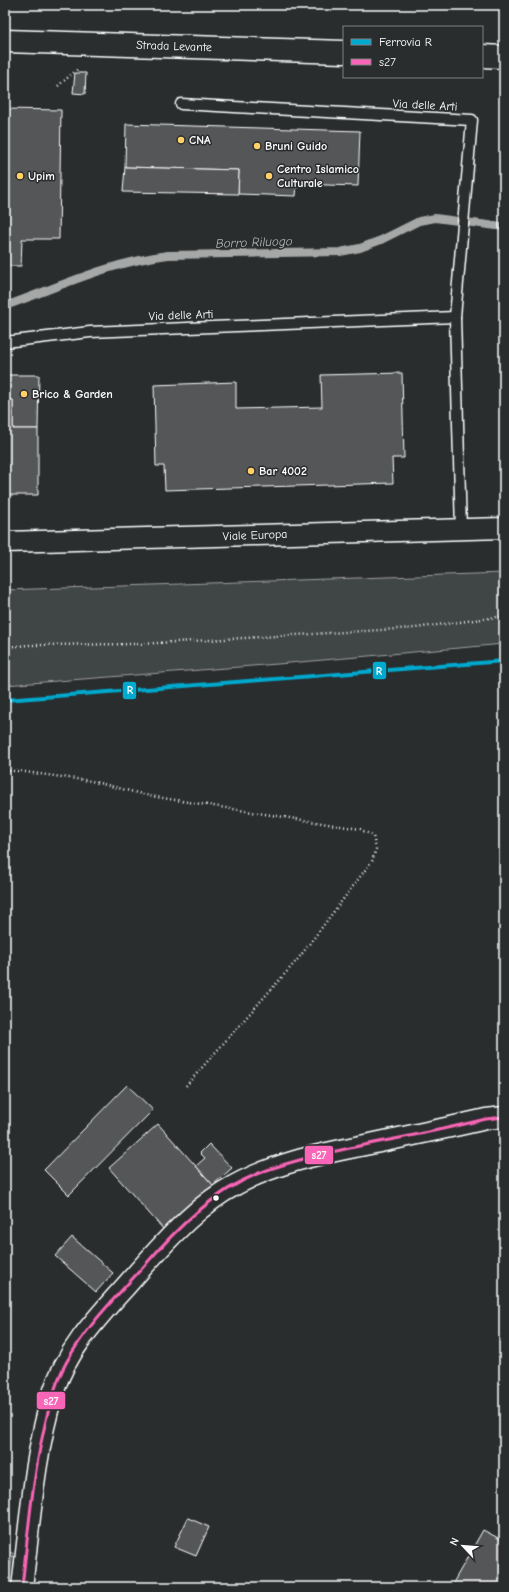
<svg xmlns="http://www.w3.org/2000/svg" width="509" height="1592" font-family="'Comic Neue',sans-serif">
<style>
.green{fill:#414445;stroke:#a0a2a2}
.lines{fill:none;stroke-linecap:round;stroke-linejoin:round}
.stream{stroke:#a6a7a7;stroke-width:8}
.building{fill:#555758;stroke:#fff}
.lane-casing{stroke:#fff;stroke-width:13}
.street-casing{stroke:#fff;stroke-width:23}
.primary-casing{stroke:#fff;stroke-width:25}
.path{stroke:#fff;stroke-width:2.5;stroke-dasharray:1 3;stroke-linecap:butt}
.lane{stroke:#2a2d2e;stroke-width:10}
.street{stroke:#2a2d2e;stroke-width:20}
.primary{stroke:#2a2d2e;stroke-width:22}
.bus-1-casing{stroke:#2a2d2e;stroke-width:6}
.bus-1{stroke:#fa66b7;stroke-width:3}
.rail-1-casing{stroke:#2a2d2e;stroke-width:7}
.rail-1{stroke:#00a9ce;stroke-width:4}
.poi-dot{fill:#ffd166;stroke:#2a2d2e;stroke-width:1.5}
.bus-dot{fill:#fff;stroke:#2a2d2e;stroke-width:1.5}
.labels{text-anchor:middle;dominant-baseline:central;stroke-width:3;stroke-linejoin:round;paint-order:stroke}
.street-label{font-size:12px;fill:#fff;stroke:#2a2d2e}
.poi-label{font-size:12px;font-weight:bold;fill:#fff;stroke:#2a2d2e;text-anchor:start}
.water-label{font-size:13px;font-style:italic;fill:#b4b6b6;stroke:#2a2d2e}
.line-badge{stroke:#2a2d2e;stroke-width:1.5}
.badge-label{font-size:11px;text-anchor:middle;font-weight:bold;fill:#fff}
</style>
<rect width="100%" height="100%" fill="#2a2d2e"/>
<filter id="ink" filterUnits="userSpaceOnUse"><feTurbulence type="fractalNoise" baseFrequency=".025" numOctaves="2"/><feDisplacementMap in="SourceGraphic" scale="8" xChannelSelector="R" yChannelSelector="G"/><feConvolveMatrix kernelMatrix="1 2 1 2 8 2 1 2 1" color-interpolation-filters="sRGB"/></filter>
<g filter="url(#ink)">
<g class="green">
<path d="M504,573V644L278,664L5,685V590Z"/>
<path d="M5,1552L13,1553L8,1587H5Z"/>
</g>
<g class="lines">
<path class="stream" d="M5,306C58,287 111,262 168,255L340,252L360,248L381,240L419,221L435,218L504,227"/>
</g>
<g class="building">
<path d="M75,73H86L85,94L73,93Z"/>
<path d="M5,109L61,110L59,239H22L21,266H5Z"/>
<path d="M126,124L360,131L358,186L297,184L296,196L238,194L239,170L125,167Z"/>
<path d="M125,167L239,170L238,194L123,192Z"/>
<path d="M402,373L404,458H392L393,483L165,490L164,466H156L154,385L236,382V409L322,407L321,375Z"/>
<path d="M5,375H39L38,429H13V400H5Z"/>
<path d="M5,400H13V429H38V495H5Z"/>
<path d="M127,1085L153,1110L69,1195L44,1170Z"/>
<path d="M158,1124L213,1185L164,1230L109,1168Z"/>
<path d="M209,1144L232,1168L213,1185L196,1166L205,1158L200,1153Z"/>
<path d="M72,1237L113,1273L96,1292L55,1256Z"/>
<path d="M188,1518L209,1527L196,1556L174,1547Z"/>
<path d="M483,1530L504,1541V1581L501,1587H460L453,1583Z"/>
</g>
<g class="lines">
<defs>
<g id="lane">
<path d="M181,104L472,120L455,317L461,530"/>
<path d="M5,342L90,332L455,317"/>
</g>
<g id="street">
<path d="M5,542L504,528"/>
<path d="M22,1587C30,1524 34,1454 53,1393C66,1351 96,1319 125,1287C153,1255 187,1215 223,1192C268,1164 319,1154 370,1144C409,1136 447,1128 486,1119L504,1117"/>
</g>
<g id="primary">
<path d="M5,41L344,52"/>
<path d="M482,56L504,57"/>
</g>
</defs>
<use href="#lane" class="lane-casing"/>
<use href="#street" class="street-casing"/>
<use href="#primary" class="primary-casing"/>
<g class="path">
<path d="M58,86L79,68"/>
<path d="M5,647L29,645L141,644L415,628L504,616"/>
<path d="M5,771H18L91,781L150,796L360,829L373,836L376,849L372,861L298,959L184,1088"/>
</g>
<use href="#lane" class="lane"/>
<use href="#street" class="street"/>
<use href="#primary" class="primary"/>
<defs>
<path id="bus-1" d="M22,1587C28,1534 32,1481 44,1429C49,1406 55,1383 66,1363C86,1326 117,1296 145,1265C177,1228 213,1192 259,1173C296,1159 335,1151 374,1143C411,1136 449,1128 486,1119L504,1117"/>
</defs>
<use href="#bus-1" class="bus-1-casing"/>
<use href="#bus-1" class="bus-1"/>
<defs>
<path id="rail-1" d="M5,700L504,661"/>
</defs>
<use href="#rail-1" class="rail-1-casing"/>
<use href="#rail-1" class="rail-1"/>
</g>
</g>
<g class="poi-dot">
<circle cx="181" cy="140" r="4"/>
<circle cx="257" cy="146" r="4"/>
<circle cx="20" cy="176" r="4"/>
<circle cx="269" cy="176" r="4"/>
<circle cx="24" cy="394" r="4"/>
<circle cx="251" cy="471" r="4"/>
</g>
<circle class="bus-dot" cx="216" cy="1198" r="3.5"/>
<g class="labels">
<g class="street-label">
<text transform="translate(174 46) rotate(2)">Strada Levante</text>
<text transform="translate(425 105) rotate(3)">Via delle Arti</text>
<text transform="translate(181 315) rotate(-2)">Via delle Arti</text>
<text transform="translate(255 535) rotate(-2)">Viale Europa</text>
</g>
<g class="poi-label">
<text x="189" y="140">CNA</text>
<text x="265" y="146">Bruni Guido</text>
<text x="277" y="169">Centro Islamico<tspan x="277" dy="14">Culturale</tspan></text>
<text x="28" y="176">Upim</text>
<text x="32" y="394">Brico &amp; Garden</text>
<text x="259" y="471">Bar 4002</text>
</g>
<g class="water-label">
<text transform="translate(254 242) rotate(-2)">Borro Riluogo</text>
</g>
</g>
<g class="line-badge">
<rect x="372" y="661" width="15" height="19" rx="4" fill="#00a9ce"/>
<rect x="122" y="681" width="15" height="19" rx="4" fill="#00a9ce"/>
<rect x="304" y="1145" width="30" height="20" rx="4" fill="#fa66b7"/>
<rect x="36" y="1391" width="30" height="19" rx="4" fill="#fa66b7"/>
</g>
<g class="badge-label">
<text x="379" y="675">R</text>
<text x="130" y="694">R</text>
<text x="319" y="1159">s27</text>
<text x="51" y="1405">s27</text>
</g>
<rect width="509" height="1592" fill="none" stroke="#2a2d2e" stroke-width="20"/>
<rect x="10" y="10" width="489" height="1572" fill="none" stroke="#fff" stroke-width="1.5" filter="url(#ink)"/>
<rect x="343" y="26" width="140" height="52" fill="#2a2d2e" stroke="#7f8182"/>
<rect x="351" y="39" width="20" height="6" fill="#00a9ce" stroke="#7f8182"/>
<text x="379" y="46" font-size="12" fill="#ffffff">Ferrovia R</text>
<rect x="351" y="59" width="20" height="6" fill="#fa66b7" stroke="#7f8182"/>
<text x="379" y="66" font-size="12" fill="#ffffff">s27</text>
<g transform="translate(463 1546) rotate(296)" stroke="#2a2d2e" stroke-width="3" paint-order="stroke">
<path d="M0-3L7 15L0 10L-7 15Z" fill="#ffffff"/>
<text y="-6" font-size="11" font-weight="bold" text-anchor="middle" fill="#ffffff">N</text>
</g>
</svg>
